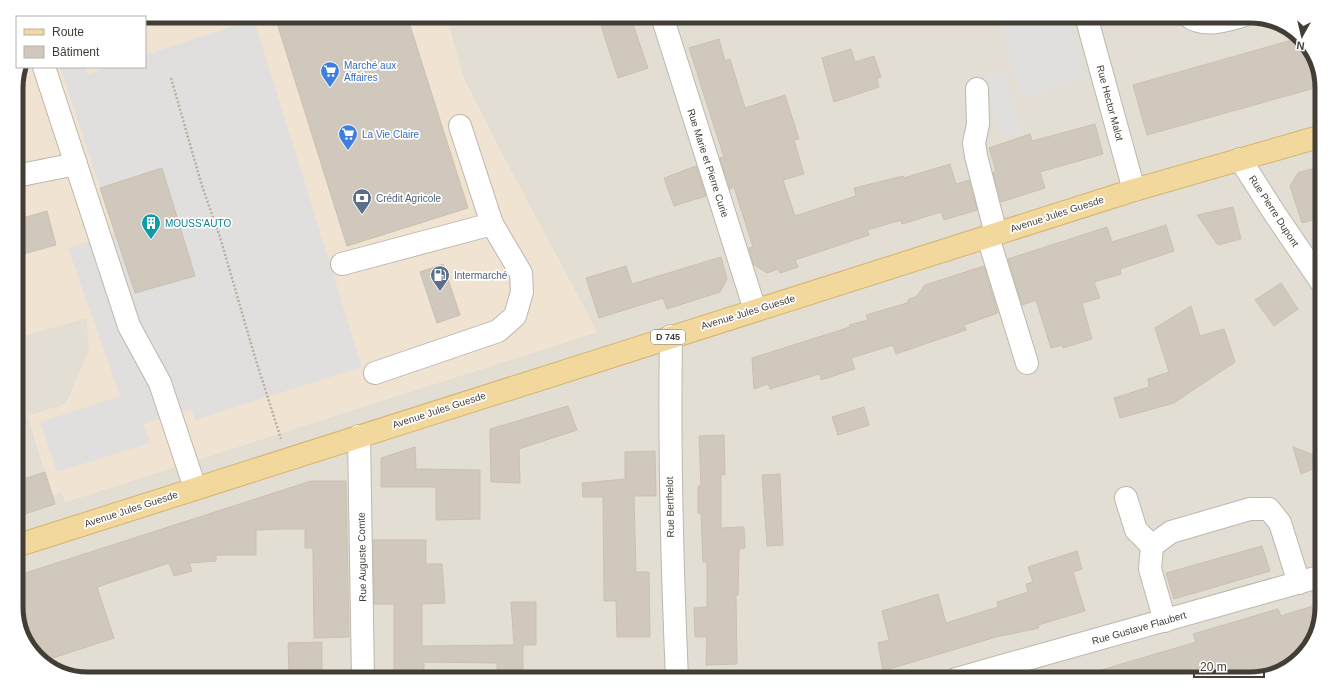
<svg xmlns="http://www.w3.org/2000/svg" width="1338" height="695" font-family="Arial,sans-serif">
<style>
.residential{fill:#e3ded4}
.commercial{fill:#f0e3d2}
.parking{fill:#e1dfdd}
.building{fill:#d0c8bc;stroke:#cac0b0}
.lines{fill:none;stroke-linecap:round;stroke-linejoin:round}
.minor-casing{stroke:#bdb7ac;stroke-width:24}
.major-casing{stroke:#d4b56f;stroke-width:24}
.path{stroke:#baaf9c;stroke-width:2.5;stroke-dasharray:2 2;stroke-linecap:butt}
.minor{stroke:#fff;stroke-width:22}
.major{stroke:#f2d89c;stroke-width:22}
.labels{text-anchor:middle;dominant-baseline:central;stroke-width:3.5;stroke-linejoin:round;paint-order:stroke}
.shield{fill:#fff;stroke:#7b7772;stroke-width:1}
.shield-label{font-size:9px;font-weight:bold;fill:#423d35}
.shop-label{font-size:10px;fill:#366cbe;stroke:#fff;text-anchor:start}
.street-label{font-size:10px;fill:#423d35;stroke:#fff}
.service-label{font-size:10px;fill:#4e5e75;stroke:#fff;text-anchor:start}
.culture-label{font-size:10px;fill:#0d838f;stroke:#fff;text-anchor:start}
.rim{fill:none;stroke:#423d35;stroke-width:5}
</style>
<rect width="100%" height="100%" fill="#f0ede5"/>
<path class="residential" d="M446,16H1250L1282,24L1310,48L1322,83V607L1314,639L1286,669L1250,679H88L56,671L28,647L16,612V338L87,317L89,351L66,404L28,416L52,495L62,492L65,502L597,332L501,152L463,77Z"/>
<path class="commercial" d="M88,16H446L463,77L501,152L597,332L65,502L62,493L52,495L28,416L66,404L89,351L87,318L16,338V83L24,67H145V17H83Z"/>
<g class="parking">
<path d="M998,16H1068L1086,78L1022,97Z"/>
<path d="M254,19L362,367L195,420L192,409L144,424L150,443L57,472L40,422L120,396L68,248L115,233L60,67H85L88,74L109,67H145V55Z"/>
<path d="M1003,69L1022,132L1003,138L984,75Z"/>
</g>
<g class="building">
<path d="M300,16H407L468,208L347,246L277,23Z"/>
<path d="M598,16H630L648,68L618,78Z"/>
<path d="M1299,38L1310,48L1322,86L1147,135L1133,85Z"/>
<path d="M719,39L725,61L730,59L745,108L785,95L799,139L794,140L804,174L783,180L795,216L856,196L854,188L903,176L904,178L950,164L956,184L969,180L977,210L944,220L941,212L902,224L901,220L867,230L869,235L795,260L798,267L780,273L778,269L767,273L753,264L749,248L753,247L734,187L730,189L720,158L724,157L689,48Z"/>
<path d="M851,49L855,62L874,56L881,77L877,78L879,87L834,102L822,58Z"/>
<path d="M1095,124L1103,154L1040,172L1045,188L1001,202L993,172L996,171L989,148L1030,134L1032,141Z"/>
<path d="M696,166L706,196L674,206L664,178Z"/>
<path d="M1322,166V218L1302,223L1290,186L1298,173Z"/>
<path d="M162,168L195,276L135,293L100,188Z"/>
<path d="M1233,207L1241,239L1218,245L1197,215Z"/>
<path d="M47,211L56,245L16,256V220Z"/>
<path d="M1166,225L1174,251L1120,269L1121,274L1094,282L1100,298L1082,303L1092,339L1063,348L1062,345L1051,348L1036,300L1022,305L1008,259L1107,227L1112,242Z"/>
<path d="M721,257L727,279L720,292L667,309L663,298L599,318L586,278L626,266L632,284Z"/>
<path d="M443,264L460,315L437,323L420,272Z"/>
<path d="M984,266L998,313L964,325L966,330L896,354L893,345L851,358L855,369L821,380L820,374L770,389L768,384L754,389L752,358L850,327L849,325L868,320L866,315L907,303L909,299L916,297L925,285Z"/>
<path d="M1281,283L1298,309L1274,326L1255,300Z"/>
<path d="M1191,306L1200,336L1224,329L1235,362L1174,403L1120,418L1114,398L1149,387L1148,379L1169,372L1155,328Z"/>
<path d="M568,406L577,430L519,449L520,483L491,482L490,429Z"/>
<path d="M864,407L869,425L838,435L832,417Z"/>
<path d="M724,435L725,475H721V528L744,527L745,548L739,549L738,595H736L737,664L706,665L707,637H695L694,608L707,607V562H703L701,513H698V486H701L699,436Z"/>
<path d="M415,447L416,469L480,470V519L436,520V487H381V458Z"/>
<path d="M1293,447L1322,458V465L1301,474Z"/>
<path d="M655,451L656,496H634L636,572H649L650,637H617L616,601H604L603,497H583L582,483L625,479V452Z"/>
<path d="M45,472L55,504L16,517V479H23Z"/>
<path d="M780,474L783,545L767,546L762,475Z"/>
<path d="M311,481H346L349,637L314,638L313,548H305V529H281L256,530V555H216V561L189,563L192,571L174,576L169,563L97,587L114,638L44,661L28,647L16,612V576Z"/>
<path d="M373,540H426V564H442L445,603L422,604V646L514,645L511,602H536V645H523V679H497V663L424,662V679H394V604H374Z"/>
<path d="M1262,546L1270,571L1174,599L1166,573Z"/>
<path d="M1077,551L1082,569L1073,572L1085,611L1038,625L1039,628L996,637L883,671L878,643L889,640L882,611L938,594L946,623L998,607L997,602L1028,592L1026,584L1033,582L1028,567Z"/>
<path d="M1322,603L1314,639L1294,661L1278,665L1279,668L1248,679H1089L1088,674L1196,642L1193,634L1278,609L1281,616Z"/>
<path d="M322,642V675H289L288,643Z"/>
</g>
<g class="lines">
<defs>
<g id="minor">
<path d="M662,16L755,310"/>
<path d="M1086,16L1134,190"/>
<path d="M1188,16C1204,28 1224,21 1242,16"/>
<path d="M44,67L129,326L160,383L195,488"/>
<path d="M977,89L978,124L974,143L976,156L996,234"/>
<path d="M460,126L492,224"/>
<path d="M1240,159L1275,214L1322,283"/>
<path d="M16,176L76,164"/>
<path d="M988,237L1027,363"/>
<path d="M342,264L492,224L521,273L522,292L515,316L498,331L375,373"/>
<path d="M671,336C669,451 672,564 677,679"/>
<path d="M359,436L363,679"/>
<path d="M1126,498L1136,530L1152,546"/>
<path d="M1165,621L1150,569L1152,546L1171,532L1250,509H1269L1280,523L1299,583"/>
<path d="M956,679L1322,576"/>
</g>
<path id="major" d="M16,546L1134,190L1322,136"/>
</defs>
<use href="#minor" class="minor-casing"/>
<use href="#major" class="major-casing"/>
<path class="path" d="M171,78L202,186L220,237L254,354L281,439"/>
<use href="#minor" class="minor"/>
<use href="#major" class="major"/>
</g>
<defs>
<symbol id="supermarket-pin" viewBox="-11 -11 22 30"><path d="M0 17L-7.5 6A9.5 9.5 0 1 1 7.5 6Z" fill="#3f7fe0" stroke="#fff"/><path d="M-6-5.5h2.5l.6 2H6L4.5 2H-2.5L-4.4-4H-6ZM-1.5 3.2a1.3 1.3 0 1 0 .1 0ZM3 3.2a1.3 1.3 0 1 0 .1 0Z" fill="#fff"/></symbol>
<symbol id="bank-pin" viewBox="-11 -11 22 30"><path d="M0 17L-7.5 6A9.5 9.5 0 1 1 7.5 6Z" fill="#5c6f8a" stroke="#fff"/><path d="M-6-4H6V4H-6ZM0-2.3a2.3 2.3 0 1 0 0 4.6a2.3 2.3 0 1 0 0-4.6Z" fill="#fff"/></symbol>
<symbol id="building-pin" viewBox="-11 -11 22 30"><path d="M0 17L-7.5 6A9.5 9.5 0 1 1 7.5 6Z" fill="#0f9aa8" stroke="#fff"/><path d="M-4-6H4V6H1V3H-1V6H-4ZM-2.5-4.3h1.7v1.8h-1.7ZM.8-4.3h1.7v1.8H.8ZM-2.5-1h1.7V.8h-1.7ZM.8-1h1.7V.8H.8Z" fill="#fff"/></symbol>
<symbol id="fuel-pin" viewBox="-11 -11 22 30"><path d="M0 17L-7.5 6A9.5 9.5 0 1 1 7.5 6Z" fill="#5c6f8a" stroke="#fff"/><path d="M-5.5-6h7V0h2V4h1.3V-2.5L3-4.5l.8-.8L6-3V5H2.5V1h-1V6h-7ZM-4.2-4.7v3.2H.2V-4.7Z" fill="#fff"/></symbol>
</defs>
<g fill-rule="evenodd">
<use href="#supermarket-pin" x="319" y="60" width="22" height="30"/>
<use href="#supermarket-pin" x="337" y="123" width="22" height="30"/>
<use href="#bank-pin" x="351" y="187" width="22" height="30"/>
<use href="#building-pin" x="140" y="212" width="22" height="30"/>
<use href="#fuel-pin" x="429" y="264" width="22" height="30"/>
</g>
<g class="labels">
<rect class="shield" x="651" y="330" width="34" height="14" rx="3"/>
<g class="shield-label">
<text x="668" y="337">D 745</text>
</g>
<g class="shop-label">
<text x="344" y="65">Marché aux<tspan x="344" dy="12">Affaires</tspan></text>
<text x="362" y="134">La Vie Claire</text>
</g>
<g class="street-label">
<text transform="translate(1110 103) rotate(75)">Rue Hector Malot</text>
<text transform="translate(708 163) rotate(72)">Rue Marie et Pierre Curie</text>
<text transform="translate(1274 211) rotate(57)">Rue Pierre Dupont</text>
<text transform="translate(1057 214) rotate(-18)">Avenue Jules Guesde</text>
<text transform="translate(748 312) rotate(-17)">Avenue Jules Guesde</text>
<text transform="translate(439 410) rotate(-18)">Avenue Jules Guesde</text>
<text transform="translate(670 507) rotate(-91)">Rue Berthelot</text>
<text transform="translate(131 509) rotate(-18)">Avenue Jules Guesde</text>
<text transform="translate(362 557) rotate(-91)">Rue Auguste Comte</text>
<text transform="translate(1139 628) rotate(-16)">Rue Gustave Flaubert</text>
</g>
<g class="service-label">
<text x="376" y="198">Crédit Agricole</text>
<text x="454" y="275">Intermarché</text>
</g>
<g class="culture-label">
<text x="165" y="223">MOUSS'AUTO</text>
</g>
</g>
<path d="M0 0H1338V695H0ZM88 23H1250A65 65 0 0 1 1315 88V607A65 65 0 0 1 1250 672H88A65 65 0 0 1 23 607V88A65 65 0 0 1 88 23Z" fill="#fff" fill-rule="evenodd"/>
<path class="rim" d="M88 23H1250A65 65 0 0 1 1315 88V607A65 65 0 0 1 1250 672H88A65 65 0 0 1 23 607V88A65 65 0 0 1 88 23Z"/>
<rect x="16" y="16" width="130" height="52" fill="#ffffff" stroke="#b3b1ae"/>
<rect x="24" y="29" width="20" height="6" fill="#f2d89c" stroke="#b3b1ae"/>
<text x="52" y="36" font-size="12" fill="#423d35">Route</text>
<rect x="24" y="46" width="20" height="12" fill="#d0c8bc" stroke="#b3b1ae"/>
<text x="52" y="56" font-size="12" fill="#423d35">Bâtiment</text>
<g transform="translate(1302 36) rotate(188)" stroke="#ffffff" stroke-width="3" paint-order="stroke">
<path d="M0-3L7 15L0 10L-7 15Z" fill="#423d35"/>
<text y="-6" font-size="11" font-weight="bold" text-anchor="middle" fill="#423d35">N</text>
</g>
<path d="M1194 671v6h70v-6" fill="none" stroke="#423d35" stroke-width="2"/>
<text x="1200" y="671" font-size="12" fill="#423d35" stroke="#ffffff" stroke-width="3" paint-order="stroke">20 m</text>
</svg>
